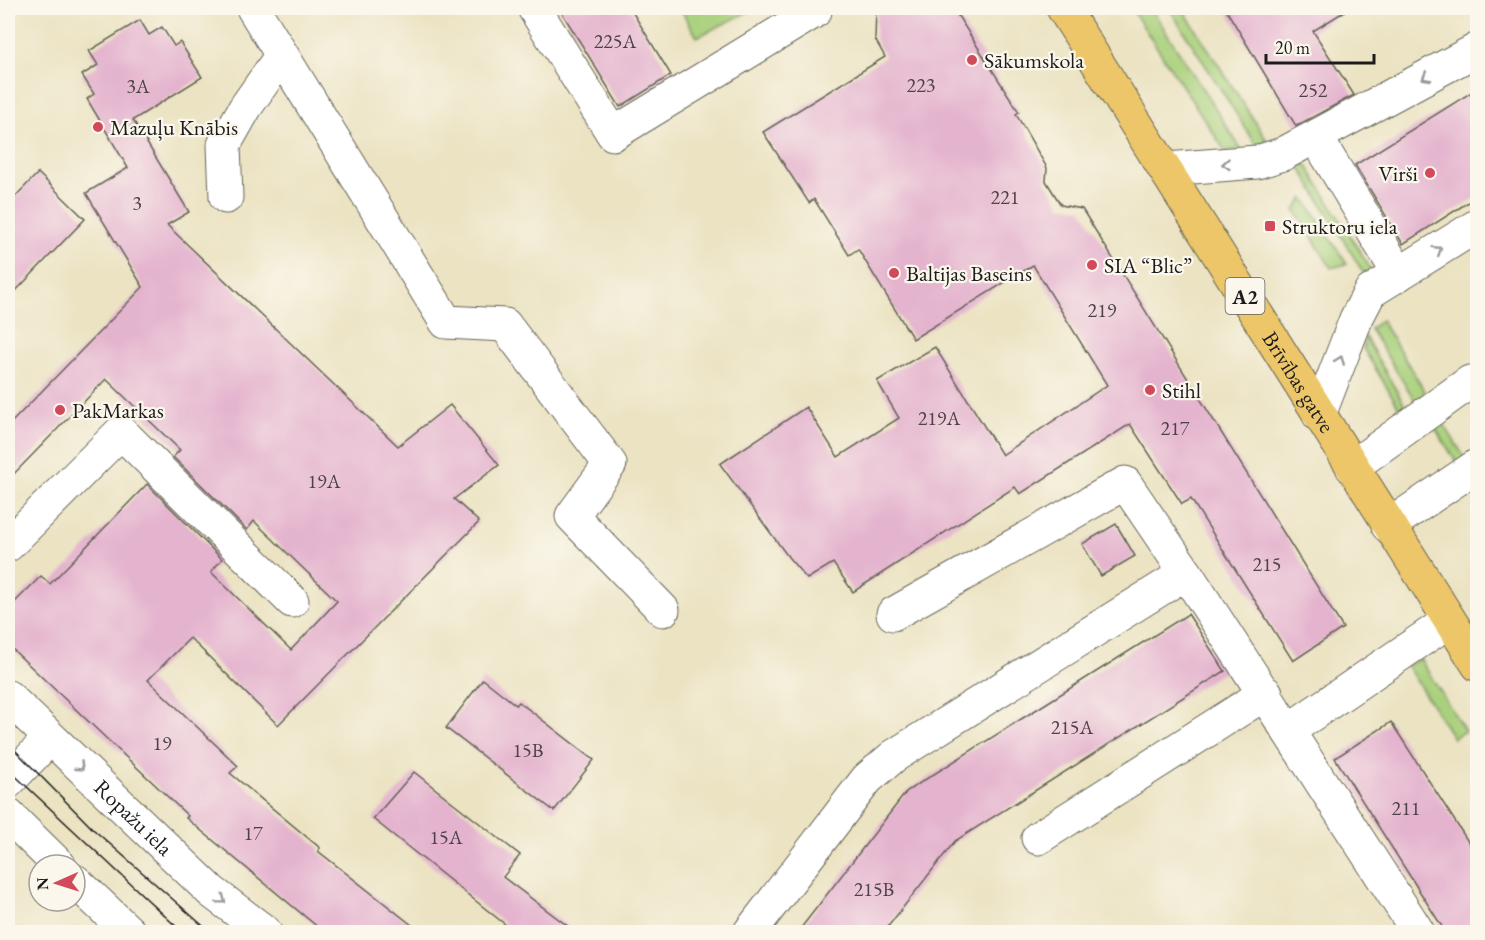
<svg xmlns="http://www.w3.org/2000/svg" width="1485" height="940" font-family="'EB Garamond',serif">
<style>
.green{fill:#a9d07b;stroke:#62764c;stroke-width:1.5}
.building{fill:#e4b3ce}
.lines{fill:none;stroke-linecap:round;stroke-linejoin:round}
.minor-casing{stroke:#646256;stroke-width:35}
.highway-casing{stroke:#646256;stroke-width:35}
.minor{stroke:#fff;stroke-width:33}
.highway{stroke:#ecc669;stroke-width:33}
.tram{stroke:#1c1c1c;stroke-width:1.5}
.oneway{stroke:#999}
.poi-dot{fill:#d1495b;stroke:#fbf7ec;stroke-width:2}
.labels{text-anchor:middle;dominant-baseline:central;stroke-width:4.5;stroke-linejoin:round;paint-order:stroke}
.number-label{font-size:20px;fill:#4e4248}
.shield{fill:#fbf7ec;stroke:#5f5e5a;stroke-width:1.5}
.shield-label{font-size:21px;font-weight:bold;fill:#1c1c1c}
.poi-label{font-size:22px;fill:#1c1c1c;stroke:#fbf7ec;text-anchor:start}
.street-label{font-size:22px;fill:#1c1c1c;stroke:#fbf7ec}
</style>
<rect width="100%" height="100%" fill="#fbf7ec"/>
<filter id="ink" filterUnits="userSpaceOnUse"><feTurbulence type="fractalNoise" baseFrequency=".0167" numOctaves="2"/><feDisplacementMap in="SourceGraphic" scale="12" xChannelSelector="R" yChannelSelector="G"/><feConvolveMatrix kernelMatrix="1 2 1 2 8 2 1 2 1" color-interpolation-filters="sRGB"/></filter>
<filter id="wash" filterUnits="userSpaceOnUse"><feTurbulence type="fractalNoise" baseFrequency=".008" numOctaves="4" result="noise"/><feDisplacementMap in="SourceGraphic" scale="24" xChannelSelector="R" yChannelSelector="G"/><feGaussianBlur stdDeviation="1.35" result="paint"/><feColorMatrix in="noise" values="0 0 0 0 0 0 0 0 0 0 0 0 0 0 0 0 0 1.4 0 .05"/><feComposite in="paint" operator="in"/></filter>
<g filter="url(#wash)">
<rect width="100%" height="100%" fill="#ebe3c2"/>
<g class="green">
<path d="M680,8H756L697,37Z"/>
<path d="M1131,8H1151L1241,149L1225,151Z"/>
<path d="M1169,8H1182L1268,142L1256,145Z"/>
<path d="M1304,161L1377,279L1370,284L1298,164Z"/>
<path d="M1304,198L1347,264L1331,268L1295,210Z"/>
<path d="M1381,320L1427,395L1416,402L1370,329Z"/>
<path d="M1365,337L1406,407L1401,411L1363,348Z"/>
<path d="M1440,418L1468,463L1460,468L1432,423Z"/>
<path d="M1420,659L1465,731L1453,738L1407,666Z"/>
</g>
<g id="blocks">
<g class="building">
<path d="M559,8H630L671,75L620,107Z"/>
<path d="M876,8H953L1019,112L1016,114L1047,168L1046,181L1061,205L1082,209L1343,628L1293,661L1191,499L1182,504L1130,424L1020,494L1015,487L853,592L833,563L807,579L789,558L720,464L806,407L838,457L899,418L877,381L935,347L1002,455L1107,385L1033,265L913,339L858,249L849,255L814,199L809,203L763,132L885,57L875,39Z"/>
<path d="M1225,8H1350L1313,31L1354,95L1296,126Z"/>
<path d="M140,20L149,35L162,27L174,46L180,42L202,77L133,120L189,212L167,225L398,446L450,405L499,465L454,499L479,522L278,725L190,638L148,680L238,766L230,773L320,848L318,851L422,933H325L186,818L188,816L8,645V609L41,576L50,584L147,484L222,559L211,572L291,650L337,601L254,521L247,530L173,457L180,450L106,379L8,480V426L143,287L86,193L128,168L87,99L94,94L82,75L98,65L89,51Z"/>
<path d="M1478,88V196L1403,244L1355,165Z"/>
<path d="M38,173L85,219L8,299V204Z"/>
<path d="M1116,524L1135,556L1101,576L1082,544Z"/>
<path d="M1188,614L1225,671L955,841L883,933H797L907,791Z"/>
<path d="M483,679L516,705L519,702L594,760L554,811L446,728Z"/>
<path d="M1391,722L1478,857V933H1446L1335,758Z"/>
<path d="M414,772L520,855L503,877L577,933H516L373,819Z"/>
</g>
</g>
</g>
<g filter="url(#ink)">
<use href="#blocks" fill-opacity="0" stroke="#646256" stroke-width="1.5"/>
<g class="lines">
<defs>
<g id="minor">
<path d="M253,8L446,322L505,325L610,464L572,516L663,610"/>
<path d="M534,8L613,134L815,11L813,8"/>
<path d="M1316,137L1399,274"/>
<path d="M1167,169L1257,162L1283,154L1478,49"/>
<path d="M226,197L224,145L245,108L282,55"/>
<path d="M1319,415L1356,319L1370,292L1478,225"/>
<path d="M1352,467L1470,382"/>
<path d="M1388,526L1478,465"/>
<path d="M8,545L121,432L292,601"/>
<path d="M893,614L1125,483L1186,573"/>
<path id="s1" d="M8,697L212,892L265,932"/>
<path d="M1289,730L1449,621"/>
<path d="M8,782L50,738"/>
<path d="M8,815L59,865"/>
<path d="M1038,838L1266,693"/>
<path d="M75,881L129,932"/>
<path d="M750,932L867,779L894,756L1186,573L1418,932"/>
</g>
<g id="highway">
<path id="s2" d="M1063,8L1478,665"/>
</g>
</defs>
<use href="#minor" class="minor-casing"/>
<use href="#highway" class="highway-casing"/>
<use href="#minor" class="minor"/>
<use href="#highway" class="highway"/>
<g class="tram">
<path d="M8,743L94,830L210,932"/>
<path d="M8,769L182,932"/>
</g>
</g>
<defs><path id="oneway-chevron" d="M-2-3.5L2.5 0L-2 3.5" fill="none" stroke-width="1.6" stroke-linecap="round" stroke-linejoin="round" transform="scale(1.5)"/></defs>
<g class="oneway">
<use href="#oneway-chevron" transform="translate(1426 77) rotate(151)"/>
<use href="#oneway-chevron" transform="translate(1226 164) rotate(176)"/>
<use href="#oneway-chevron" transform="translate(1438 250) rotate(-32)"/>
<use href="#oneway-chevron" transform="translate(1340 360) rotate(-69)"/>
<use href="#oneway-chevron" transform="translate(80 767) rotate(44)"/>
<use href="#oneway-chevron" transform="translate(222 900) rotate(37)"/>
</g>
</g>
<g class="poi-dot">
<circle cx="972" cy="60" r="6"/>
<circle cx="98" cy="127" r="6"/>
<circle cx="1430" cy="173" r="6"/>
<rect x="1264" y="220" width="12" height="12" rx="3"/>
<circle cx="1092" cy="265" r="6"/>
<circle cx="894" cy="273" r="6"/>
<circle cx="1150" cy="390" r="6"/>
<circle cx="60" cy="410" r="6"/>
</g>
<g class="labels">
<g class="number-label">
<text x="615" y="41">225A</text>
<text x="921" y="85">223</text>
<text x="138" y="86">3A</text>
<text x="1313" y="90">252</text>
<text x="1005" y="197">221</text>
<text x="137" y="203">3</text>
<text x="1102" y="310">219</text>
<text x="939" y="418">219A</text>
<text x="1175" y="428">217</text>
<text x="324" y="481">19A</text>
<text x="1267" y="564">215</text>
<text x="1072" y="727">215A</text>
<text x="162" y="743">19</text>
<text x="528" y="750">15B</text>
<text x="1406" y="808">211</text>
<text x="253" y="833">17</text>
<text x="446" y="837">15A</text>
<text x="874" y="889">215B</text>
</g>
<rect class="shield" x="1225.5" y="278" width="39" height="36" rx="4.5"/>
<g class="shield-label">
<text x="1245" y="296">A2</text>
</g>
<g class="poi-label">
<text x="984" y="60">Sākumskola</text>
<text x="110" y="127">Mazuļu Knābis</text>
<text x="1418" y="173" text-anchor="end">Virši</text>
<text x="1282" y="226">Struktoru iela</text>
<text x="1104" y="265">SIA “Blic”</text>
<text x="906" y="273">Baltijas Baseins</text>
<text x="1162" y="390">Stihl</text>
<text x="72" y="410">PakMarkas</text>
</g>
<g class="street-label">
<text stroke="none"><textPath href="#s2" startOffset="442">Brīvības gatve</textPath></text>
<text stroke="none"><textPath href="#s1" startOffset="174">Ropažu iela</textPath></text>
</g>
</g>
<rect width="1485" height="940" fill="none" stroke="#fbf7ec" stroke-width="30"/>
<g transform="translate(57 883) rotate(267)"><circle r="28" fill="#fbf7ec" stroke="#a29f99" stroke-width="1.5"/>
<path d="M0-4.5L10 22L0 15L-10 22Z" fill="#d1495b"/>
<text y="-9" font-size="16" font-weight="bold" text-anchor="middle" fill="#1c1c1c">N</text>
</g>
<path d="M1266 54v9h108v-9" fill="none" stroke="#1c1c1c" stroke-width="3"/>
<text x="1275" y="54" font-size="18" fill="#1c1c1c" stroke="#fbf7ec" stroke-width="4.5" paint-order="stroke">20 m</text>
</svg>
